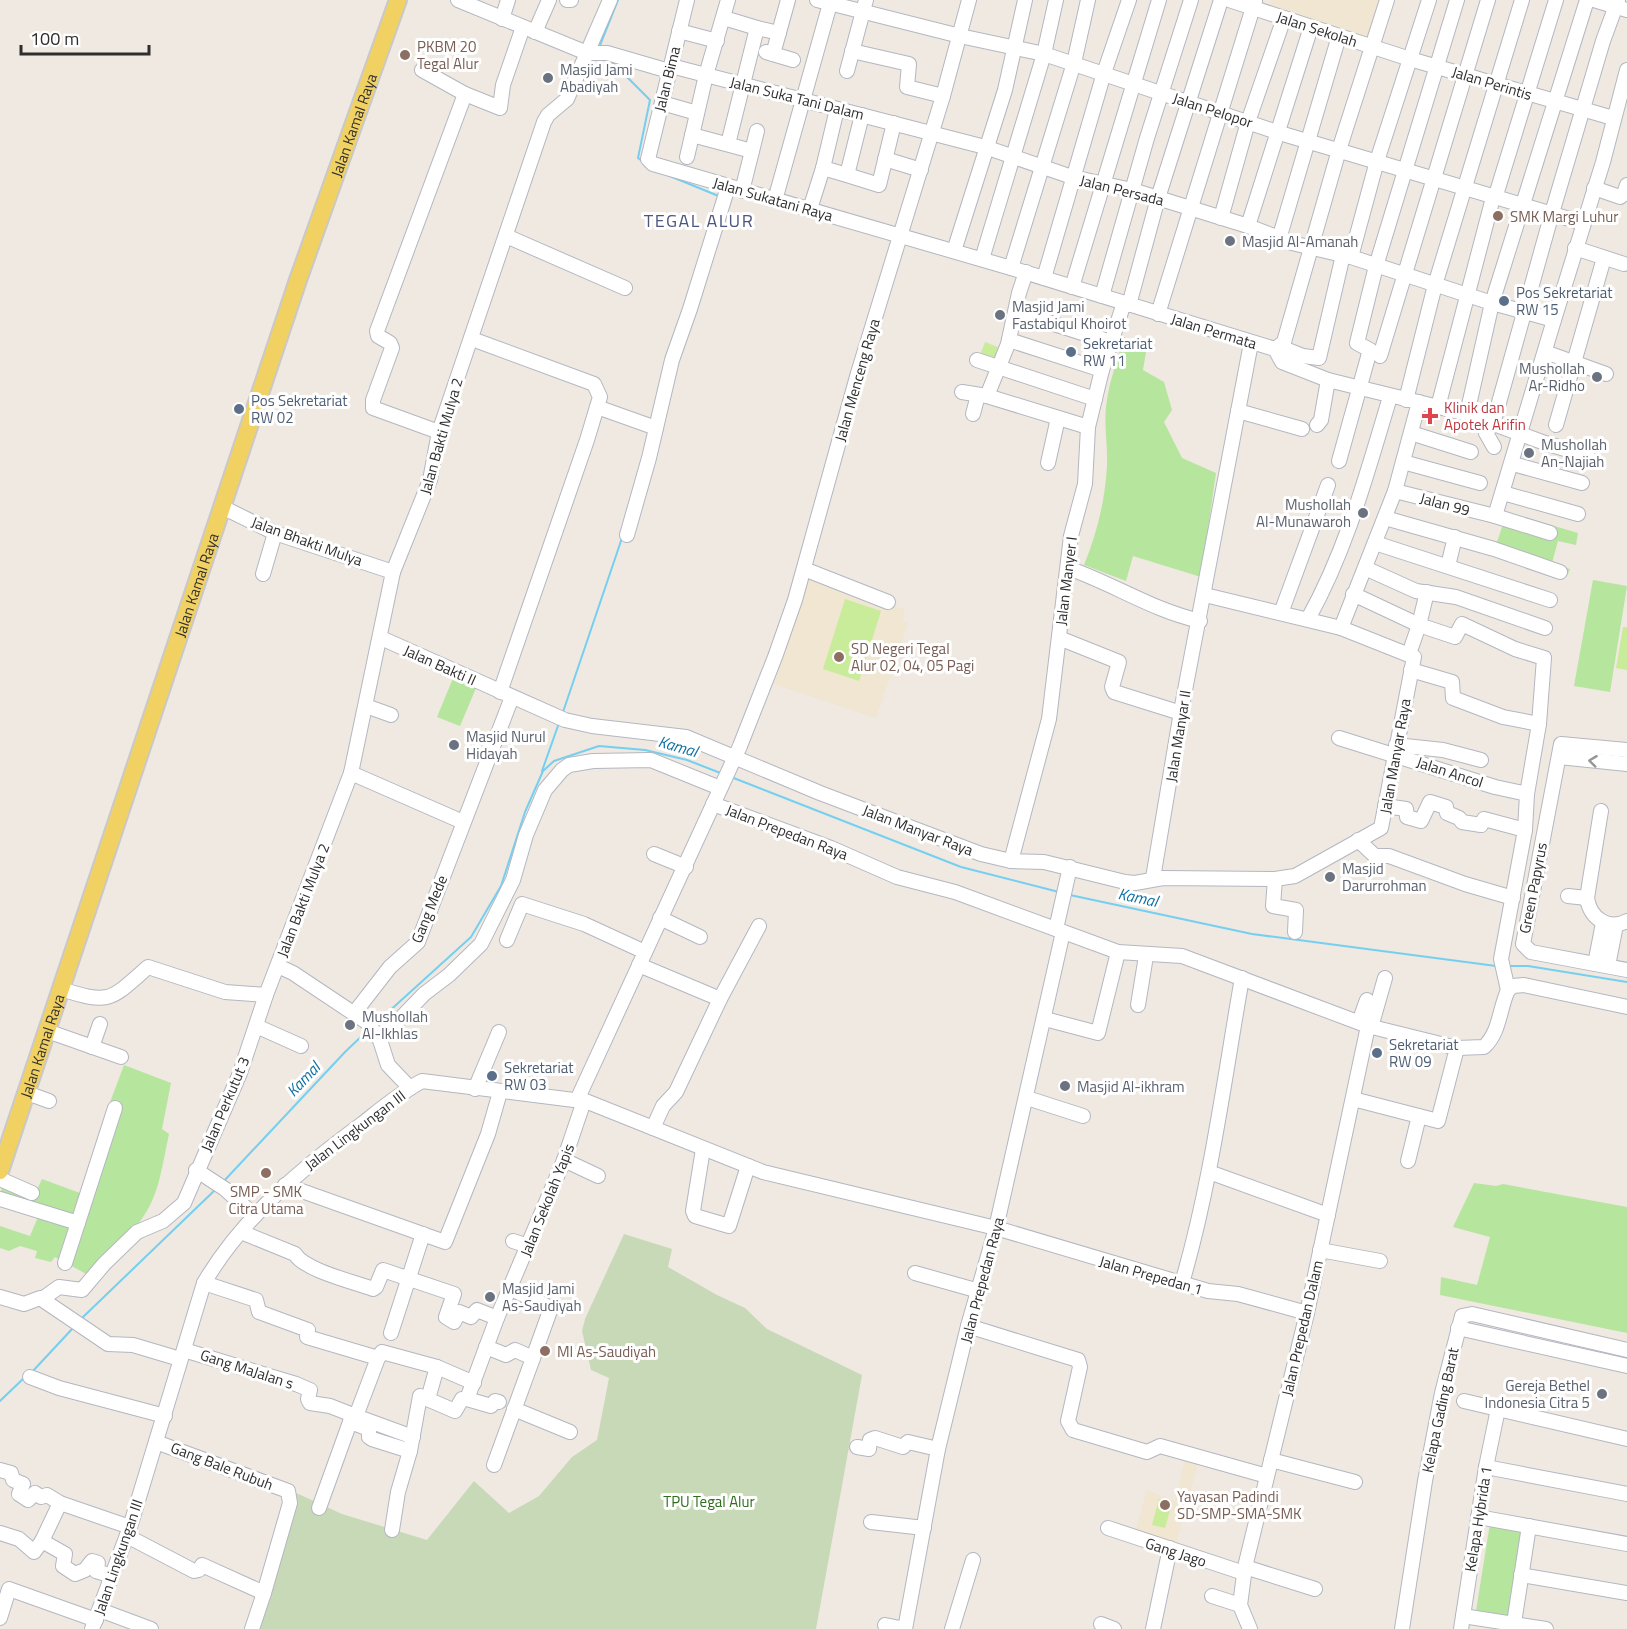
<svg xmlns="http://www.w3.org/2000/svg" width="1627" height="1629" font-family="'Titillium Web',sans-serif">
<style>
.education{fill:#f0e6d1}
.green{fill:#b6e59e}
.cemetery{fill:#c8d9b8}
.pitch{fill:#c9ec9a}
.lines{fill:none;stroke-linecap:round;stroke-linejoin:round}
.stream{stroke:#75cff0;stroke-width:2}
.minor-casing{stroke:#b4b7c1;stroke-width:16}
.major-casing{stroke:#c9c9c9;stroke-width:20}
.minor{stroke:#fff;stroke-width:14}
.major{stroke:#f2d163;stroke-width:16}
.oneway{stroke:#969696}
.education-dot{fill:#8d6e63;stroke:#fff;stroke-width:2}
.worship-dot{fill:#6b7280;stroke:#fff;stroke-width:2}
.service-dot{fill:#5c6f8a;stroke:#fff;stroke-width:2}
.health-dot{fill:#e0444e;stroke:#fff;stroke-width:2}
.labels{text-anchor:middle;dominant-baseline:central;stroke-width:6;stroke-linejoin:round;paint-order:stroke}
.street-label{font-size:15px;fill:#2e2e2e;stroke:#fff}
.education-label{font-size:15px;fill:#785e54;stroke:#fff;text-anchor:start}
.worship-label{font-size:15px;fill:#5b616d;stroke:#fff;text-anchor:start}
.service-label{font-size:15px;fill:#4e5e75;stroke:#fff;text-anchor:start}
.health-label{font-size:15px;fill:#be3a42;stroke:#fff;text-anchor:start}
.park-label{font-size:15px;fill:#2c6e1b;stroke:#fff}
.water-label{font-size:16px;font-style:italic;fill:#0d6fa3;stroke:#fff}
.quarter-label{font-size:18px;letter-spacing:1.5px;fill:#4d5680;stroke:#fff}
</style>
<rect width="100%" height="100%" fill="#efe9e1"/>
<g class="education">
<path d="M1271,0H1382L1370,39L1268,8Z"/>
<path d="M811,570L905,610L902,620L908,623L876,718L774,684Z"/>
<path d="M1185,1459L1198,1463L1175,1548L1134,1536L1147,1490L1175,1501Z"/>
</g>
<g class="green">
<path d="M1124,337L1146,352L1143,370L1164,382L1172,410L1164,422L1182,458L1216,473L1201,577L1133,556L1126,581L1084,565C1097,533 1105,501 1107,466C1108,444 1103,422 1107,400C1110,379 1118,358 1124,337Z"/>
<path d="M1507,512L1578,533L1576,545L1558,541L1552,563L1570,569L1568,574L1495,548Z"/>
<path d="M1593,580L1627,586L1610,692L1574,686Z"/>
<path d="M456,671L479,681L460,726L437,717Z"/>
<path d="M124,1065L171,1083L162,1129L169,1134C164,1156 161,1181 152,1201C139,1230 112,1253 90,1276L55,1257L51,1262L35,1258L37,1251L20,1246L9,1251L0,1248V1226L30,1236L38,1217L0,1202L2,1183L35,1194L42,1179L80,1193L100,1129Z"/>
<path d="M1474,1183L1496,1186L1503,1184L1627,1207V1333L1440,1295L1441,1277L1477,1285L1490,1237L1453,1227Z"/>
<path d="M1491,1517L1525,1521L1512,1616L1476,1611Z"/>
</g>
<path class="cemetery" d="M624,1234L672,1249L668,1267L717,1295L745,1308L767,1329L862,1375L816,1629H253L294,1492L342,1514L427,1540L474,1481L509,1513L539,1496L572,1457L597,1440L609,1378L591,1370L582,1331L585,1319Z"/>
<g class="pitch">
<path d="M985,342L998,347L992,365L978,360Z"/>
<path d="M845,599L881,611L859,681L823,669Z"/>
<path d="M1623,627H1627V670L1616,668Z"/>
<path d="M1159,1499L1172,1503L1165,1528L1152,1525Z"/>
</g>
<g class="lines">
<g class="stream">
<path d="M599,48L618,0"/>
<path d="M611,61L650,100L638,158L642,161"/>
<path d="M660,172L721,197"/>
<path d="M563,712L622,538"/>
<path d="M542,771L559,723"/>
<path d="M731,777L961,867L1059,892"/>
<path d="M1070,895L1252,934L1496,966"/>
<path d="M1508,966H1528L1627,982"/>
<path d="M375,1024L471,937L501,886L525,812L543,771L554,761L599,746L645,750L687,760L723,774"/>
<path d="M223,1182L345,1052L366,1032"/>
<path d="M81,1319L215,1190"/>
<path d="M32,1372L73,1328"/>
<path d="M0,1401L25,1377"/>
</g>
<defs>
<g id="minor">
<path d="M567,0H571"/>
<path d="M610,0L587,53H607L669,71"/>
<path d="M687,0L649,155L648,159L653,164L1011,268L1275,349L1282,362L1328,380L1467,414L1545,443L1588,456"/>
<path d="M817,0L960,36L1044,54L1283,134L1583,223"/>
<path d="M1229,0L1410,59L1613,118"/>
<path d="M1594,0L1627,10"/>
<path d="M724,18L757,28"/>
<path d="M502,19L508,0"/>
<path d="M679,31L717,41"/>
<path d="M535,32L549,0"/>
<path d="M852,51L909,64L907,87L943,96"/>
<path d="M766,52L793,60"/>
<path d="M773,54L788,0"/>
<path d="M671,66L985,147L1072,177L1132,190L1248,226L1292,243L1351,257L1492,303L1554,320L1603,162L1627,70"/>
<path d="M422,70L465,94L500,108L503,85L523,27"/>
<path d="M847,71L866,0"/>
<path d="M662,103L697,113"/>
<path d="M692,135L752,151"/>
<path d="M728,144L757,28L779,33"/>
<path d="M687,157L706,75L728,0"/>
<path d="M885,159L921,170"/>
<path d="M823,168L847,175L862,115"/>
<path d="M847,175L879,185L894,123"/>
<path d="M1594,188L1620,197L1624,194L1627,185"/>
<path d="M742,191L757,131"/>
<path d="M1496,195L1556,0"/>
<path d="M775,200L831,0"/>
<path d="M810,209L823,168L837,109"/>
<path d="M1221,218L1248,122L1284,18"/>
<path d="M1248,226L1311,27"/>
<path d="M506,236L625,288"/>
<path d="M1279,239L1339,36"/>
<path d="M1575,248L1624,264"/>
<path d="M954,251L1005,90L1025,0"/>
<path d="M1351,257L1377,161L1429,0"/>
<path d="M982,259L1044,54L1056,0"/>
<path d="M1011,268L1074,63L1088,0"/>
<path d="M1044,278L1104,73L1129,0"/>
<path d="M1072,287L1159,0"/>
<path d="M1102,296L1147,138L1191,0"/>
<path d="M1129,305L1158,198L1221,0"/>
<path d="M1016,312L1111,342"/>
<path d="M1158,314L1255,1"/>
<path d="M472,339L594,384L600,397L587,440L500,692"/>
<path d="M1009,340L1102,370"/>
<path d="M1280,347L1303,356L1319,358L1343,255"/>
<path d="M1275,349L1284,342L1339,150L1387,0"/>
<path d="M1545,352L1606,374"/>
<path d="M1380,356L1488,0"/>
<path d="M977,360L1095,399"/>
<path d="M962,392L987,396L1088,427"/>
<path d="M987,396L1008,344L1019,293L1026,272"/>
<path d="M1406,400L1435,285L1522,0"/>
<path d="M597,407L656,428"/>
<path d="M1438,407L1494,194"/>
<path d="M1238,411L1302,429"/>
<path d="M973,414L978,395"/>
<path d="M1467,414L1492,303L1587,0"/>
<path d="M1487,421L1486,433L1494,447"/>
<path d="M1493,424L1552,213L1603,41L1618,0"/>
<path d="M1317,425L1321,420L1328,380"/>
<path d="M1556,425L1604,258"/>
<path d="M439,432L373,408V400L392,348L390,343L378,336L377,331L465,94"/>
<path d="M1411,433L1471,452"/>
<path d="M1339,461L1370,350L1357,343L1376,266L1457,0"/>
<path d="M1403,462L1480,483"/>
<path d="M1048,463L1058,418"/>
<path d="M1513,464L1582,483"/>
<path d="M1395,491L1495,516L1554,320"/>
<path d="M1503,493L1578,514"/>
<path d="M222,507L275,533L393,572"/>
<path d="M1495,516L1550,533"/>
<path d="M1385,518L1494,549L1560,572"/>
<path d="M627,535L649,458L672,360L690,309L728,187"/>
<path d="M1375,543L1550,600"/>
<path d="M1448,566L1455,537"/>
<path d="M1068,568C1114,584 1152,610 1200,621"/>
<path d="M1365,568L1416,591L1456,597L1545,628"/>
<path d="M804,569L888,602"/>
<path d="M263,574L275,533"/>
<path d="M1427,592L1419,625L1455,637L1462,624L1515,649L1544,658L1539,724L1527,794L1525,830L1501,959L1508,990"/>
<path d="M1353,594L1419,625L1409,654"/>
<path d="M1281,613L1328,485"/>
<path d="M1308,619C1347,549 1367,473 1390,397"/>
<path d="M1341,628L1395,491L1419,402"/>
<path d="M381,638L565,720L592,726L686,737L820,793L981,854L1011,861L1044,862L1125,882L1135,883L1163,878L1275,879L1295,876L1381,828L1414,657L1341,628L1205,595"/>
<path d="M1059,638L1119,662L1112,687L1114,692L1181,713"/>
<path d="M1411,670L1452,682L1453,698L1503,717L1539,724"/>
<path d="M366,706L391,715"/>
<path d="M1339,738L1495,787L1527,794"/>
<path d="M1396,745L1443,750L1481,760"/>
<path d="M1627,750L1561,744L1523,944L1531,952L1627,970"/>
<path d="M1559,757L1627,764"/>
<path d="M351,773L463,822"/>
<path d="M713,804L831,848L897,877L955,892L1118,952L1182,956L1368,1026L1457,1048L1484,1047C1500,1032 1499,1010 1508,990"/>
<path d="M1385,806L1406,809L1407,817L1421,821L1430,802L1446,807L1447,813L1459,818L1462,822L1481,825L1484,819L1525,830"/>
<path d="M1601,811L1587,898C1590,918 1608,931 1627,921"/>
<path d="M1358,840L1375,856H1389L1465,884L1513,898"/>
<path d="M654,854L686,867"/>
<path d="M1011,861L1049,719L1071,536L1085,484L1088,427L1102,370L1124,303"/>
<path d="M1153,878L1182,706L1251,343"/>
<path d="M1275,879L1273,906L1296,910L1295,932"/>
<path d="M1568,896L1587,898"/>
<path d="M660,918L700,937"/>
<path d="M1056,929L1070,867"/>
<path d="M507,940L522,904L584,924L645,952"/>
<path d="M1595,964L1603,923"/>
<path d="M639,965L720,999"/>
<path d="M278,966L293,973L368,1023L380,1040L388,1065L410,1088"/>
<path d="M1608,966L1616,925"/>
<path d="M61,989C111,1005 110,1000 148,967L225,992L266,995"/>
<path d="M1508,990L1513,986L1524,985L1627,1007"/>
<path d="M1138,1005L1146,956"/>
<path d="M355,1012L390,967L418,942L512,697"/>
<path d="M1045,1019L1098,1033L1118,952"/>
<path d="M1359,1022L1367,1000"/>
<path d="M256,1026L301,1046"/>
<path d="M1371,1027L1385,978"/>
<path d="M47,1031L121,1057"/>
<path d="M380,1040L424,994L449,975L481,944L513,880L526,835L545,790L562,770L569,765L593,761L651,760L720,788"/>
<path d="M92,1047L100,1024"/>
<path d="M475,1089L499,1032"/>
<path d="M27,1093L49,1101"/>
<path d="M578,1098L763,1172L996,1228L1208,1291L1238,1294L1307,1313"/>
<path d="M1027,1098L1083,1116"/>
<path d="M1353,1099L1438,1121L1457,1048"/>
<path d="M653,1128L663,1106L676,1092L720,999L759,926"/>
<path d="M703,1149L693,1211L695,1216L729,1226L748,1166"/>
<path d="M564,1160L598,1176"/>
<path d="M1408,1161L1419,1116"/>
<path d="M196,1170L225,1189L255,1216"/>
<path d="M1209,1172L1328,1215"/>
<path d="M0,1179L32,1193"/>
<path d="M285,1185L445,1242L488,1134L500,1092"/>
<path d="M0,1199L78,1223"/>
<path d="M241,1232L295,1254C304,1270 354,1282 373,1289L376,1287L383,1270L454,1294L446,1317L454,1322L459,1312L471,1317L477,1310L497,1318"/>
<path d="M513,1241L528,1246"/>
<path d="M1320,1250L1380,1261"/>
<path d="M65,1263L115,1108"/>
<path d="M915,1273L979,1291"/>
<path d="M204,1283L256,1300L259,1312L308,1330L307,1337L378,1358L382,1352L437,1367L474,1383"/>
<path d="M1182,1283C1211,1184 1224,1080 1242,978"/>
<path d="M511,1289L551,1308L533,1358"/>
<path d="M0,1297L24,1304L40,1298L108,1344L133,1345L180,1359"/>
<path d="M42,1299L59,1287L82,1290L104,1264L137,1232L163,1221L184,1203L240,1073L266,995L351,773L393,572L430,480L439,432L544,122L548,115L567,99L587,53L458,0"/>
<path d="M968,1326L1078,1360L1080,1367L1068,1421L1073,1430L1147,1452L1160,1446L1267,1476"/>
<path d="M1458,1328L1627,1366"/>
<path d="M391,1333L423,1234"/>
<path d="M486,1347L506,1355L515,1350L533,1358L494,1465"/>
<path d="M184,1350L296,1384L310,1390L308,1399L310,1403L330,1406L353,1415L350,1422L369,1429V1437L372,1439L410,1451"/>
<path d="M30,1377L59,1388L165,1416"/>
<path d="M428,1399L437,1367"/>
<path d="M467,1399L497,1318L564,1160L584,1101"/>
<path d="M467,1399L491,1406L495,1401L499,1402"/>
<path d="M1464,1401L1627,1439"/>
<path d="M514,1409L570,1432"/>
<path d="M356,1416L378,1358"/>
<path d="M361,1418L413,1437"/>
<path d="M857,1447L869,1449L870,1440L875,1438L903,1447L908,1442L938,1449"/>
<path d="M1271,1460L1355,1482"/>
<path d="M1486,1467L1627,1494"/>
<path d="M0,1470L11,1473L13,1480L23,1484L19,1494L28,1500L35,1493L41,1497L47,1495L60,1503L130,1527"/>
<path d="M319,1508L350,1422"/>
<path d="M1478,1517L1627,1544"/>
<path d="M871,1522L924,1528"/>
<path d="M1108,1528L1244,1573"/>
<path d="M392,1530L398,1492L410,1451L420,1396L455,1411L462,1399H467"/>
<path d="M0,1533L19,1539L34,1552L42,1541L60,1503"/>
<path d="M127,1536L194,1571L199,1570L202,1565L264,1593L290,1503L288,1491L156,1442"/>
<path d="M42,1541L65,1554L63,1566L75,1574L85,1570L92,1561L98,1563L96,1571L112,1576"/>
<path d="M1245,1567L1315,1589"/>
<path d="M1521,1575L1627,1593"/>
<path d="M1212,1596L1240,1605"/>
<path d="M100,1610L151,1629"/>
<path d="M1463,1616L1546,1629"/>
<path d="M0,1618L9,1589L96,1620"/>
<path d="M1514,1623L1529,1526"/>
<path d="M1101,1624L1114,1629"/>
<path d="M885,1625L905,1629"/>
<path d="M92,1629L130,1527L204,1283C242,1218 301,1169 362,1124C381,1109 400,1093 422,1081L574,1100L578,1098L740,746L775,657L795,600L858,373L943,96L969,0"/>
<path d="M252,1629L264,1593"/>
<path d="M905,1629L938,1449L968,1326L996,1228L1063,932"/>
<path d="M952,1629L973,1560"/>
<path d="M1153,1629L1170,1548"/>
<path d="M1250,1629L1240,1605L1245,1567L1307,1313L1368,1026"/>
<path d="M1402,1629L1425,1481L1442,1393L1462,1316L1472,1314L1627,1350"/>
<path d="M1461,1629L1486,1467L1498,1409"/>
</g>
<g id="major">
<path id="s1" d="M0,1171L298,280L398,0"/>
</g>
</defs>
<use href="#minor" class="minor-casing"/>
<use href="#major" class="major-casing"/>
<use href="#minor" class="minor"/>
<use href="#major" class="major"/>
</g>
<defs><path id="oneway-chevron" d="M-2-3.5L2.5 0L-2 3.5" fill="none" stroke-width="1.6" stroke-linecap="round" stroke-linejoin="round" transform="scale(1.5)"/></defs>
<use class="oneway" href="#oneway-chevron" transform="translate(1593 761) rotate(-173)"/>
<g class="education-dot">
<circle cx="405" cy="55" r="6"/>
<circle cx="1498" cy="216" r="6"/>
<circle cx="839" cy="657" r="6"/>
<circle cx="266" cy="1173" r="6"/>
<circle cx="545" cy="1351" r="6"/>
<circle cx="1165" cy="1505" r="6"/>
</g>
<g class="worship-dot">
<circle cx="548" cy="78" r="6"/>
<circle cx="1230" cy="241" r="6"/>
<circle cx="1000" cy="315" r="6"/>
<circle cx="1597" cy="377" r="6"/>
<circle cx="1529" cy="453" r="6"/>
<circle cx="1363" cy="513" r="6"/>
<circle cx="454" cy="745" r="6"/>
<circle cx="1330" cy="877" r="6"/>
<circle cx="350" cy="1025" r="6"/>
<circle cx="1065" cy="1086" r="6"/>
<circle cx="490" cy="1297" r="6"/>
<circle cx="1602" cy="1394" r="6"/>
</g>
<g class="service-dot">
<circle cx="1504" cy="301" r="6"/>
<circle cx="1071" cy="352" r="6"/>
<circle cx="239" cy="409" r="6"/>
<circle cx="1377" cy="1053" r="6"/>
<circle cx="492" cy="1076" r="6"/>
</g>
<path class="health-dot" d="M1427 407h6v6h6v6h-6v6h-6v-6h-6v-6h6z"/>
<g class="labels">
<g class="street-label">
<text transform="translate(1317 29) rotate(18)">Jalan Sekolah</text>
<text transform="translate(667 79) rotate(-76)">Jalan Bima</text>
<text transform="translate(1492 83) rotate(17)">Jalan Perintis</text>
<text transform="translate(797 98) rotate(14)">Jalan Suka Tani Dalam</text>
<text transform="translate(1213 110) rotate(18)">Jalan Pelopor</text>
<text stroke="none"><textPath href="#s1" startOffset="1104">Jalan Kamal Raya</textPath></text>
<text transform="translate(1122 190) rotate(14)">Jalan Persada</text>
<text transform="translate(773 199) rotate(16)">Jalan Sukatani Raya</text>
<text transform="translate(1214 331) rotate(17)">Jalan Permata</text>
<text transform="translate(857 380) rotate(-74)">Jalan Menceng Raya</text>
<text transform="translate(441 436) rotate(-74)">Jalan Bakti Mulya 2</text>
<text transform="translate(1445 504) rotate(15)">Jalan 99</text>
<text transform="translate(307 541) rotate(20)">Jalan Bhakti Mulya</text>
<text transform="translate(1066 581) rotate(-83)">Jalan Manyer I</text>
<text stroke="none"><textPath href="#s1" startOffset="618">Jalan Kamal Raya</textPath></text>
<text transform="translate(440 665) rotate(24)">Jalan Bakti II</text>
<text transform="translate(1178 736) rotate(-81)">Jalan Manyar II</text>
<text transform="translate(1395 756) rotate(-80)">Jalan Manyar Raya</text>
<text transform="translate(1450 772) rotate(18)">Jalan Ancol</text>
<text transform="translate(918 830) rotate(21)">Jalan Manyar Raya</text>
<text transform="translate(787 832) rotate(21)">Jalan Prepedan Raya</text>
<text transform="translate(1533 888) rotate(-79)">Green Papyrus</text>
<text transform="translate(303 900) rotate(-69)">Jalan Bakti Mulya 2</text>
<text transform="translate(429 909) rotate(-68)">Gang Mede</text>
<text stroke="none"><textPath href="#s1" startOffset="132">Jalan Kamal Raya</textPath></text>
<text transform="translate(225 1104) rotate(-67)">Jalan Perkutut 3</text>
<text transform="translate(355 1130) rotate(-37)">Jalan Lingkungan III</text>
<text transform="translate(547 1200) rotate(-68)">Jalan Sekolah Yapis</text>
<text transform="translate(1151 1275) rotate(16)">Jalan Prepedan 1</text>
<text transform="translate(982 1280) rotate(-75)">Jalan Prepedan Raya</text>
<text transform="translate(1302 1328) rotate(-77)">Jalan Prepedan Dalam</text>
<text transform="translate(247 1369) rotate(18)">Gang MaJalan s</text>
<text transform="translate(1440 1410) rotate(-78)">Kelapa Gading Barat</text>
<text transform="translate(222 1466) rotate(21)">Gang Bale Rubuh</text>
<text transform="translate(1478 1519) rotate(-81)">Kelapa Hybrida 1</text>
<text transform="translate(1176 1552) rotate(18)">Gang Jago</text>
<text transform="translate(118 1557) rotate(-71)">Jalan Lingkungan III</text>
</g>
<g class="education-label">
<text x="417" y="46">PKBM 20<tspan x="417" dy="17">Tegal Alur</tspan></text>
<text x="1510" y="216">SMK Margi Luhur</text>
<text x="851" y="648">SD Negeri Tegal<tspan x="851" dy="17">Alur 02, 04, 05 Pagi</tspan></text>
<text x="266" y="1191" text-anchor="middle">SMP - SMK<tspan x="266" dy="17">Citra Utama</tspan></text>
<text x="557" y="1351">MI As-Saudiyah</text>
<text x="1177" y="1496">Yayasan Padindi<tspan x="1177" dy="17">SD-SMP-SMA-SMK</tspan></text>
</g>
<g class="worship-label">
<text x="560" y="69">Masjid Jami<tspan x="560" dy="17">Abadiyah</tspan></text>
<text x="1242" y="241">Masjid Al-Amanah</text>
<text x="1012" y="306">Masjid Jami<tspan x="1012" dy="17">Fastabiqul Khoirot</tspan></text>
<text x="1585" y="368" text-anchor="end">Mushollah<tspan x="1585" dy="17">Ar-Ridho</tspan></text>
<text x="1541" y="444">Mushollah<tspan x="1541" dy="17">An-Najiah</tspan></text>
<text x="1351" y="504" text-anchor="end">Mushollah<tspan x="1351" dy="17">Al-Munawaroh</tspan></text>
<text x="466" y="736">Masjid Nurul<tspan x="466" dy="17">Hidayah</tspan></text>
<text x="1342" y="868">Masjid<tspan x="1342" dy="17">Darurrohman</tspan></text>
<text x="362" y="1016">Mushollah<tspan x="362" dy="17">Al-Ikhlas</tspan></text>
<text x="1077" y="1086">Masjid Al-ikhram</text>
<text x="502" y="1288">Masjid Jami<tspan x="502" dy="17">As-Saudiyah</tspan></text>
<text x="1590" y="1385" text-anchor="end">Gereja Bethel<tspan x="1590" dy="17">Indonesia Citra 5</tspan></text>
</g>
<g class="service-label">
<text x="1516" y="292">Pos Sekretariat<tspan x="1516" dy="17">RW 15</tspan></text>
<text x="1083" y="343">Sekretariat<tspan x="1083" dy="17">RW 11</tspan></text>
<text x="251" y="400">Pos Sekretariat<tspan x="251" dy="17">RW 02</tspan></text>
<text x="1389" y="1044">Sekretariat<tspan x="1389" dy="17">RW 09</tspan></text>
<text x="504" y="1067">Sekretariat<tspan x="504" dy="17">RW 03</tspan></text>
</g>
<g class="health-label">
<text x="1444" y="407">Klinik dan<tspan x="1444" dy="17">Apotek Arifin</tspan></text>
</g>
<g class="park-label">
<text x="709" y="1501">TPU Tegal Alur</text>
</g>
<g class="water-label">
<text transform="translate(678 746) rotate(16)">Kamal</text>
<text transform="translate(1138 897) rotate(12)">Kamal</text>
<text transform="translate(303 1079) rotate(-47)">Kamal</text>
</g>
<g class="quarter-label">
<text x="699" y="220">TEGAL ALUR</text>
</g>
</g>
<path d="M21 45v9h128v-9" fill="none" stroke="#2e2e2e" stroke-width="3"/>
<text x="30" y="45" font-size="18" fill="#2e2e2e" stroke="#ffffff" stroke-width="4.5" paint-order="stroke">100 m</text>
</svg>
